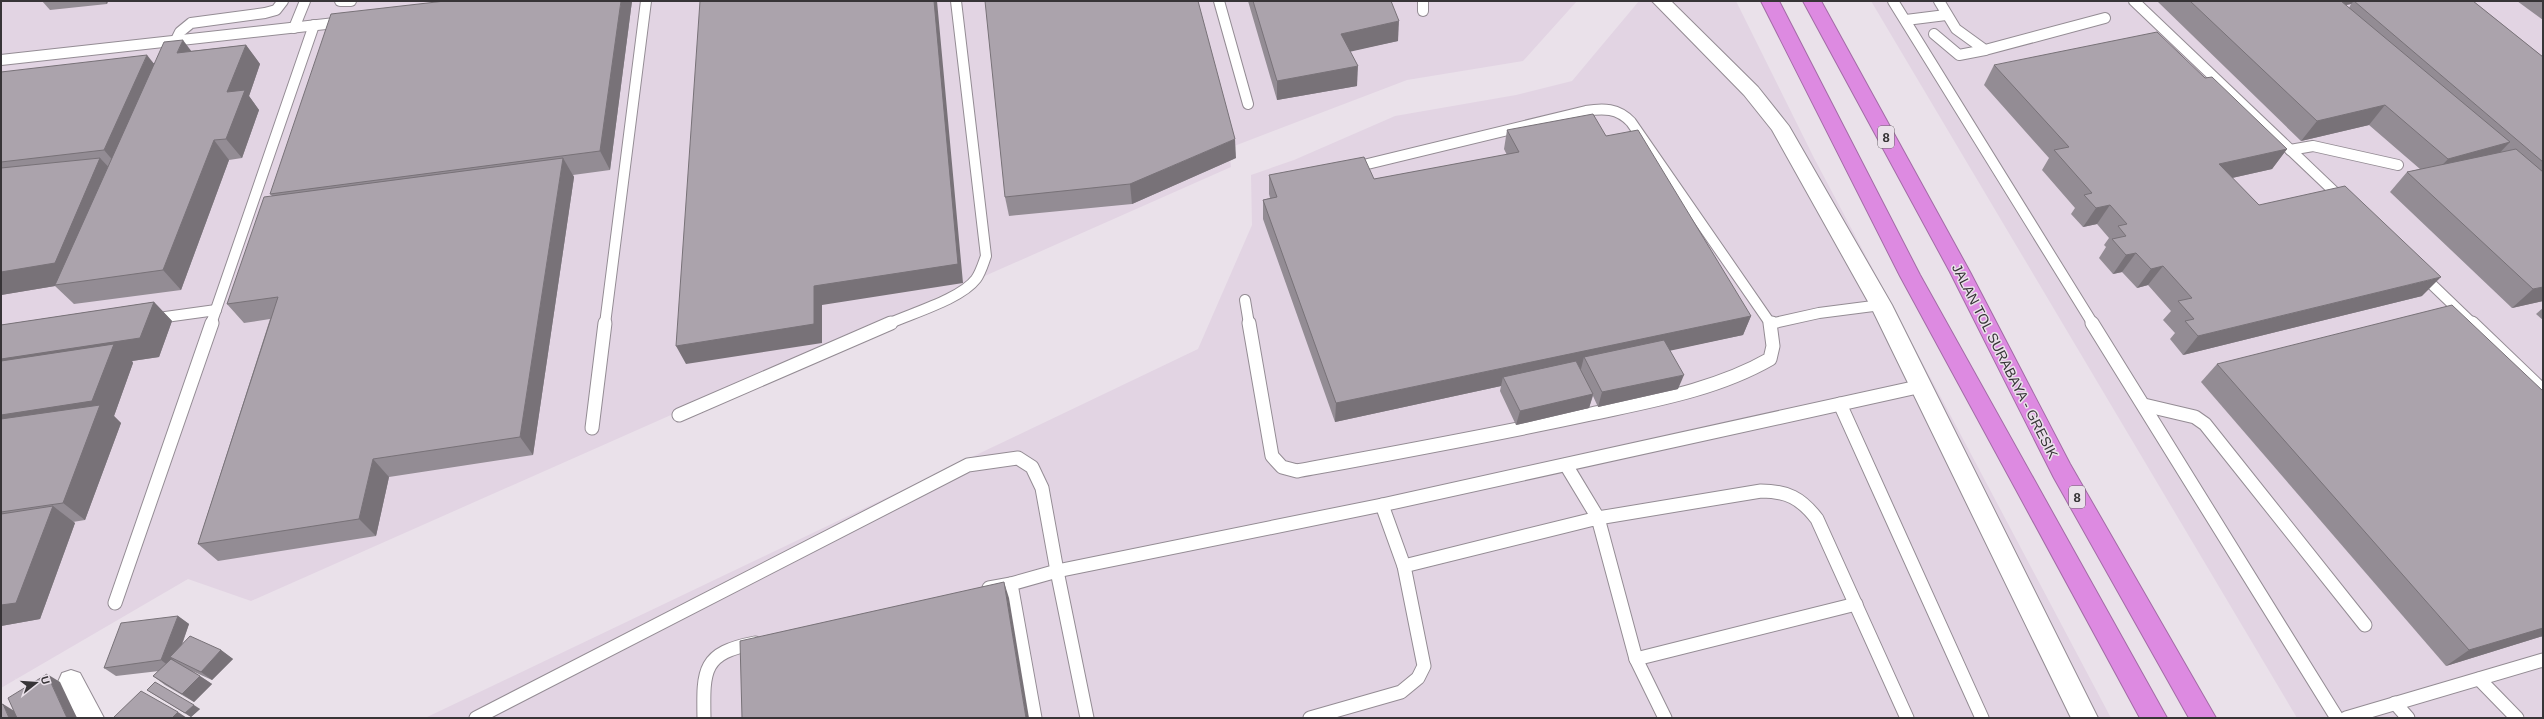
<svg xmlns="http://www.w3.org/2000/svg" width="2544" height="719" font-family="Helvetica,sans-serif">
<style>
.built{fill:#e2d4e3}
.lines{fill:none;stroke-linecap:round;stroke-linejoin:round}
.lane-far1-casing{stroke:#948c94;stroke-width:12}
.lane-casing{stroke:#948c94;stroke-width:15}
.street-casing{stroke:#948c94;stroke-width:2}
.highway-casing{stroke:#a36ca6;stroke-width:2}
.lane-far1{stroke:#fff;stroke-width:10}
.lane{stroke:#fff;stroke-width:13}
.street{fill:#fff;fill-rule:evenodd}
.highway{fill:#dd8ae1;fill-rule:evenodd}
.wall{fill:#938c94;fill-rule:evenodd}
.shaded-wall{fill:#787278}
.building{fill:#aba3ac;stroke:#787278}
.labels{text-anchor:middle;dominant-baseline:central;stroke-width:3;stroke-linejoin:round;paint-order:stroke}
.shield{fill:#eae1ea;stroke:#6d686d;stroke-width:1}
.shield-label{font-size:13px;font-weight:bold;fill:#373437}
.street-label{font-size:14px;fill:#373437;stroke:#eae1ea}
</style>
<rect width="100%" height="100%" fill="#eae1ea"/>
<g class="built">
<path d="M1,1H1577L1523,61L1407,80L1229,148L1231,167L251,601L188,579L1,688Z"/>
<path d="M1639,1H1736L1814,158L2111,718H425L1198,349L1252,225L1251,175L1294,160L1395,116L1516,95L1572,81Z"/>
<path d="M1871,1H2543V718H2297Z"/>
</g>
<g class="lines">
<defs>
<g id="lane-far1">
<path d="M340,1H351"/>
<path d="M1219,1L1248,104"/>
<path d="M1423,1V11"/>
<path d="M1893,1L2093,324"/>
<path d="M1939,1L1956,29L1985,50L2105,18"/>
<path d="M2134,1L2342,199"/>
<path d="M1906,20L1946,15"/>
<path d="M294,28L305,1"/>
<path d="M1934,34L1959,55L1985,50"/>
<path d="M176,40L180,32L191,23L265,13L276,10L283,1"/>
<path d="M1,60L344,22"/>
<path d="M2290,150L2313,146L2398,165"/>
<path d="M1351,168L1586,111C1603,108 1618,108 1631,122L1770,323"/>
<path d="M2421,274L2473,324"/>
<path d="M1245,300L1249,324"/>
<path d="M151,319L216,310"/>
<path d="M211,324L314,25"/>
<path d="M605,324L646,1"/>
<path d="M888,324C912,313 961,299 976,279C981,272 983,264 986,256L956,1"/>
<path d="M1770,324L1819,313L1881,305"/>
</g>
<g id="lane">
<path d="M1249,323L1272,456L1282,467L1297,471C1395,453 1494,435 1591,414C1651,401 1716,390 1770,359L1773,346L1770,323H1772"/>
<path d="M2092,323L2337,718"/>
<path d="M2472,323L2543,391"/>
<path d="M1840,404L1982,718"/>
<path d="M2144,405L2195,417L2205,424L2365,625"/>
<path d="M679,415L891,323"/>
<path d="M592,428L605,323"/>
<path d="M1566,465L1598,518L1761,491C1787,491 1801,498 1817,519L1907,718"/>
<path d="M1404,566L1598,518L1636,659L1665,718"/>
<path d="M989,588L1011,584"/>
<path d="M115,603L212,323"/>
<path d="M1636,659L1856,604"/>
<path d="M2479,679L2517,718"/>
<path d="M2395,703L2408,718"/>
<path d="M476,718L968,465L1018,458L1032,467L1042,488L1057,571L1382,505L1922,386"/>
<path d="M704,718C703,669 703,653 755,643"/>
<path d="M1035,718L1011,584L1057,571L1087,718"/>
<path d="M1310,718L1401,692L1418,678L1424,666L1404,566L1382,505"/>
<path d="M2346,718L2543,660"/>
</g>
<g id="street">
<path d="M1652,1H1671L1758,87L1789,126L1892,305L2098,718H2071L1871,307L1772,130L1744,95Z"/>
<path d="M71,670L80,673L104,718H77L58,682L62,673Z"/>
</g>
<g id="highway">
<path d="M1761,1H1779L1920,275L2167,718H2140L1900,276Z"/>
<path d="M1803,1H1821L1970,272L2070,464L2216,718H2189L2054,478L1950,272Z"/>
</g>
</defs>
<use href="#lane-far1" class="lane-far1-casing"/>
<use href="#lane" class="lane-casing"/>
<use href="#street" class="street-casing"/>
<use href="#highway" class="highway-casing"/>
<use href="#lane-far1" class="lane-far1"/>
<use href="#lane" class="lane"/>
<use href="#street" class="street"/>
<use href="#highway" class="highway"/>
</g>
<g class="wall">
<path d="M42,1H108L107,4L50,10Z"/>
<path d="M632,1L610,170L573,175L574,177L533,455L389,477L376,536L218,561L198,544L270,319L244,323L227,304L272,196L270,194Z"/>
<path d="M1248,1H1391L1398,41L1350,51L1357,86L1277,100Z"/>
<path d="M2157,1H2473L2543,57V301L2512,308L2390,192L2407,172L2420,169L2369,125L2301,141ZM2351,4L2349,8L2346,5Z"/>
<path d="M2517,1H2543V20Z"/>
<path d="M246,45L260,64L249,96L259,110L242,158L229,160L181,290L74,304L55,286L1,295V72L154,63L191,51Z"/>
<path d="M1994,65L2205,78L2287,149L2272,169L2232,178L2259,205L2422,296L2183,355L2170,339L2175,333L2163,320L2171,311L2148,285L2137,288L2122,272L2113,274L2099,258L2106,247L2104,245L2109,238L2097,224L2083,227L2071,214L2075,208L2042,170L2049,158L1984,85Z"/>
<path d="M1507,130L1606,136L1751,316L1743,335L1670,350L1678,389L1598,407L1593,396L1589,408L1516,425L1500,391L1501,386L1335,422L1263,219V200L1270,198L1269,194V175L1374,179L1507,155L1504,149Z"/>
<path d="M1236,158L1132,204L1009,216L1005,197Z"/>
<path d="M154,302L172,321L159,357L132,361L133,363L114,416L121,423L85,520L73,522L75,523L40,619L1,626V325Z"/>
<path d="M2543,308V320L2536,314Z"/>
<path d="M2217,364L2543,391V636L2446,666L2201,382Z"/>
<path d="M178,616L189,624L182,645L221,650L233,659L212,680L192,671L200,676L212,684L194,702L165,685L153,676L159,671L116,676L104,668Z"/>
<path d="M147,690L200,709L191,717Z"/>
</g>
<g class="shaded-wall">
<path d="M105,1H108L107,4Z"/>
<path d="M621,1H632L610,170L600,151Z"/>
<path d="M934,1H937L963,283L822,305V343L686,364L676,346L814,286Z"/>
<path d="M2335,1H2354L2351,4L2330,8Z"/>
<path d="M1399,21L1398,41L1340,54L1341,34Z"/>
<path d="M183,40L198,60L177,53Z"/>
<path d="M246,45L260,64L249,96L259,110L242,158L226,139L227,92Z"/>
<path d="M147,55L163,75L121,170L104,150Z"/>
<path d="M1358,66L1357,86L1277,100V81Z"/>
<path d="M2385,105L2369,125L2301,141L2317,121Z"/>
<path d="M1235,139L1236,158L1132,204L1130,184Z"/>
<path d="M214,140L229,160L181,290L163,270Z"/>
<path d="M2510,142L2491,162L2430,178L2448,159Z"/>
<path d="M2287,149L2272,169L2205,184L2219,164Z"/>
<path d="M100,158L118,177L55,285V286L1,295V272Z"/>
<path d="M563,158L574,177L533,455L520,437Z"/>
<path d="M2110,205L2097,224L2083,227L2096,208Z"/>
<path d="M2136,253L2122,272L2113,274L2126,255Z"/>
<path d="M2163,266L2148,285L2137,288L2151,269Z"/>
<path d="M2441,277L2422,296L2183,355L2198,336Z"/>
<path d="M2543,287V301L2512,308L2533,289Z"/>
<path d="M154,302L172,321L159,357L132,361L133,363L114,416L121,423L85,520L63,503L1,436V359Z"/>
<path d="M1751,316L1743,335L1590,368L1584,357L1581,369L1503,377L1501,386L1335,422L1336,403Z"/>
<path d="M1684,375L1678,389L1598,407L1602,392Z"/>
<path d="M1593,394L1589,408L1516,425L1520,411Z"/>
<path d="M373,459L389,477L376,536L359,519Z"/>
<path d="M53,506L75,523L40,619L1,626V605Z"/>
<path d="M1004,582L1009,598L1029,718H1026Z"/>
<path d="M178,616L189,624L176,660L170,657L176,662L173,669L161,660Z"/>
<path d="M2543,628V636L2446,666L2469,650Z"/>
<path d="M221,650L233,659L212,680L201,672Z"/>
<path d="M47,674L60,682L77,718H67Z"/>
<path d="M200,676L212,684L194,702L182,694Z"/>
<path d="M3,704L16,712L19,718H9Z"/>
<path d="M194,705L200,709L191,717L185,713Z"/>
<path d="M178,712L187,718H172Z"/>
</g>
<g class="building">
<path d="M445,1H621L600,151L270,194L331,14Z"/>
<path d="M700,1H934L958,264L814,286V324L676,346Z"/>
<path d="M985,1H1198L1235,139L1130,184L1005,197Z"/>
<path d="M1253,1H1391L1399,21L1341,34L1358,66L1277,81Z"/>
<path d="M2190,1H2341L2510,142L2448,159L2385,105L2317,121Z"/>
<path d="M2354,1H2473L2543,57V162Z"/>
<path d="M2157,32L2205,78L2212,77L2287,149L2219,164L2259,205L2345,186L2441,277L2198,336L2185,321L2194,319L2178,301L2192,298L2163,266L2151,269L2136,253L2126,255L2112,239L2126,236L2118,226L2127,224L2110,205L2096,208L2084,195L2092,193L2054,150L2069,147L1994,65Z"/>
<path d="M183,40L177,53L246,45L227,92L245,90L226,139L214,140L163,270L55,285L164,42Z"/>
<path d="M147,55L104,150L1,162V72Z"/>
<path d="M1593,114L1606,136L1638,130L1751,316L1336,403L1263,200L1277,197L1269,175L1364,157L1374,179L1519,152L1507,130Z"/>
<path d="M2516,149L2543,172V287L2533,289L2407,172Z"/>
<path d="M100,158L55,263L1,272V168Z"/>
<path d="M563,158L520,437L373,459L359,519L198,544L278,297L227,304L264,197Z"/>
<path d="M154,302L140,338L1,359V325Z"/>
<path d="M2452,305L2543,391V628L2469,650L2217,364Z"/>
<path d="M1664,340L1684,375L1602,392L1584,357Z"/>
<path d="M114,344L92,401L1,415V361Z"/>
<path d="M1576,361L1593,394L1520,411L1503,377Z"/>
<path d="M100,405L63,503L1,512V419Z"/>
<path d="M53,506L16,603L1,605V514Z"/>
<path d="M1004,582L1026,718H742L740,641Z"/>
<path d="M178,616L161,660L104,668L121,623Z"/>
<path d="M190,636L221,650L201,672L170,657Z"/>
<path d="M171,659L200,676L182,694L153,676Z"/>
<path d="M47,674L67,718H17L8,698Z"/>
<path d="M155,682L194,705L185,713L147,690Z"/>
<path d="M141,691L178,712L172,718H113Z"/>
<path d="M3,704L9,718H1V705Z"/>
</g>
<g class="labels">
<g class="shield">
<rect x="1878" y="126" width="16" height="22" rx="3"/>
<rect x="2069" y="486" width="16" height="22" rx="3"/>
</g>
<g class="shield-label">
<text x="1886" y="137">8</text>
<text x="2077" y="497">8</text>
</g>
<g class="street-label">
<text transform="translate(2005 361) rotate(63)">JALAN TOL SURABAYA - GRESIK</text>
</g>
</g>
<rect width="2544" height="719" fill="none" stroke="#373437" stroke-width="4"/>
<g transform="translate(36 683) rotate(73)" stroke="#eae1ea" stroke-width="3" paint-order="stroke">
<path d="M0-3L7 15L0 10L-7 15Z" fill="#373437"/>
<text y="-6" font-size="11" font-weight="bold" text-anchor="middle" fill="#373437">U</text>
</g>
</svg>
